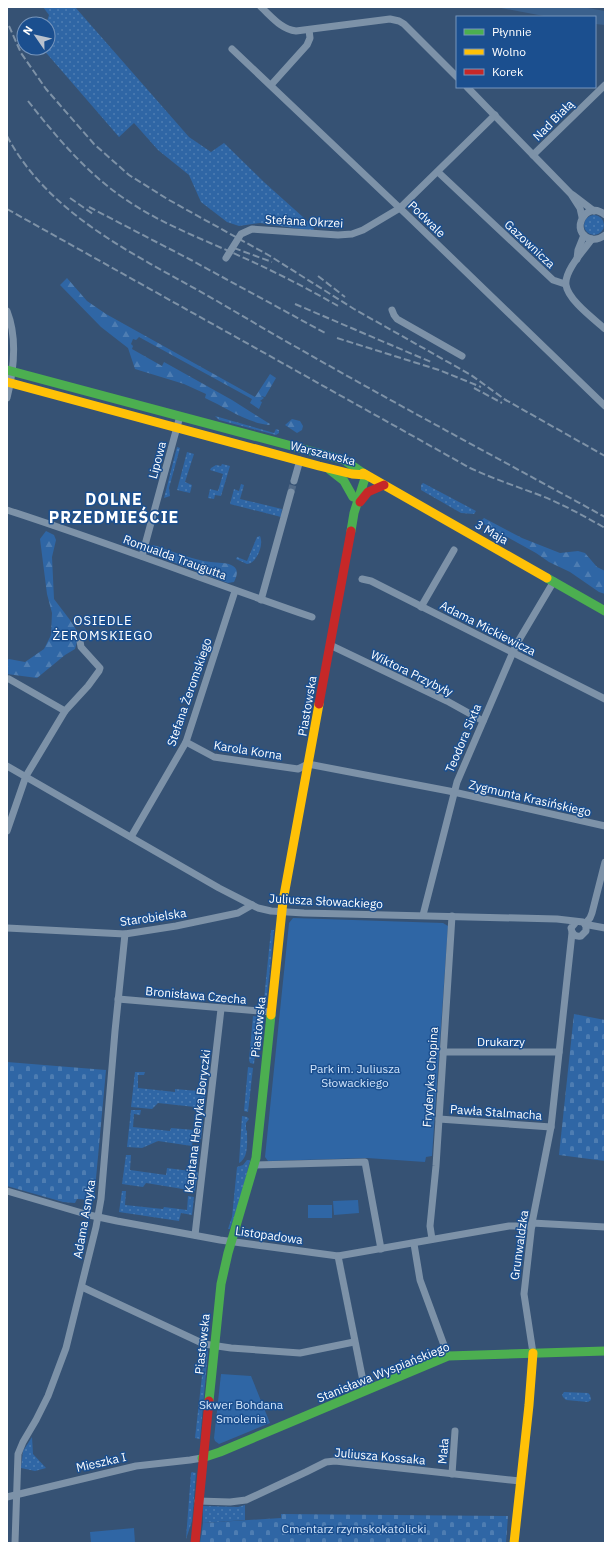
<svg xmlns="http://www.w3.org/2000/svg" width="612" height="1550" font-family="'IBM Plex Sans',sans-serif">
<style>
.grass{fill:url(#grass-dots)}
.forest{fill:url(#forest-firs)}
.cemetery{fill:url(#cemetery-stones)}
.park{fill:#2f66a5}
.water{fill:#3b618d}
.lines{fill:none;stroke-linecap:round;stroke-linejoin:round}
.street-tunnel{stroke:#546c89;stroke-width:7;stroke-dasharray:7 3.5;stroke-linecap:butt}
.street{stroke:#7d92a8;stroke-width:7}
.fast{stroke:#4caf50;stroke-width:9}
.slow{stroke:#ffc107;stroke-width:9}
.jam{stroke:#c62828;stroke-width:9}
.rail{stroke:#7e92a7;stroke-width:2;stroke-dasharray:7 3;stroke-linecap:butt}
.labels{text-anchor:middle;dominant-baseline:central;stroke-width:3;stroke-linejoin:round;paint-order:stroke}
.street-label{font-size:12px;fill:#fff;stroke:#1b4f8f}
.park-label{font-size:12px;fill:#cfe3fa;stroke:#1b4f8f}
.neighbourhood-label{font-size:13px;letter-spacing:1px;fill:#fff;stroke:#1b4f8f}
.district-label{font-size:16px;font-weight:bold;letter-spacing:1px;fill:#fff;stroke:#1b4f8f}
</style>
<defs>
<pattern id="grass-dots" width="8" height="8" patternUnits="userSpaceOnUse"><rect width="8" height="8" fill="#2f66a5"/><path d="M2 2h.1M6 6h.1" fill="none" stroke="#4e7db2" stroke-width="1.8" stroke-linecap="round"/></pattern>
<pattern id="forest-firs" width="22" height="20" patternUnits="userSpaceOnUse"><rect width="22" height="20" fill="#2f66a5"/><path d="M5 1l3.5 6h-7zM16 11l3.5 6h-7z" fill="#4e7db2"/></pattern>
<pattern id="cemetery-stones" width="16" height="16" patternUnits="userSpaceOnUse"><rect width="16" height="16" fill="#2f66a5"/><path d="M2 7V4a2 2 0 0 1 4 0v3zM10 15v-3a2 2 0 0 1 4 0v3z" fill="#4e7db2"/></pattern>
</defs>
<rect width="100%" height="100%" fill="#365274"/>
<g class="grass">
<path d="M43,7H75L189,137L211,152L224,143L265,183L313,226L314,231L260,223L239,226L227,222L201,202L189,175L158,150L134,123L119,137L42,48H48V24H46L49,15Z"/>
<circle cx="594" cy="225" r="10"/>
<path d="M215,416L274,433L276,429L279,430V433L276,435L219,420Z"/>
<path d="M177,447L180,448L169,488L170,496L164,498Z"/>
<path d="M187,452L194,454L185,482L192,485L190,493L177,490Z"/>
<path d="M222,464L230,466L221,496L215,495L214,499L208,498L210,489L218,491L223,474L210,470L211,468L216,465L221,466Z"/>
<path d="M423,483L425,484L476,511L474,514L461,513L421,490V485Z"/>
<path d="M241,484L244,485L240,499L282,509L281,517L230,504L234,489L239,491Z"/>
<path d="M260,536C264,545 257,563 247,564L236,559L237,557L247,561L257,537Z"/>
<path d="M271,930H274L266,1005L263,1009Z"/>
<path d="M253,1016L259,1017L254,1064L250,1063L249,1060Z"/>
<path d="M248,1067L253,1068L248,1112L244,1111Z"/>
<path d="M135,1072H145L144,1075H138V1088L175,1092V1089L198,1091L200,1077L206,1078L207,1080L204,1109L196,1110L195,1107L158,1103L152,1109L131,1107Z"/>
<path d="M131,1110H141L140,1115L134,1114L133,1127L170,1131L171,1128L194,1130L196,1117L201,1118L203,1120L201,1139L193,1138L192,1146L158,1141L142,1148L127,1147Z"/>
<path d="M242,1116L247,1117L249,1119L246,1123V1130L247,1131C247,1141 249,1158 239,1163Z"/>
<path d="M126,1155H131L130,1170L166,1175L167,1168L198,1172L195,1191L146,1183L143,1187L122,1184Z"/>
<path d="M247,1160H250C245,1184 238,1206 230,1229H228L232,1217L237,1167L243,1165Z"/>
<path d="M122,1191H126L125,1205L163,1209L164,1207L187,1210L188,1196L194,1197L192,1215L181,1213L179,1221L119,1212Z"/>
<path d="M205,1349L208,1351L200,1439L195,1438Z"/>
<path d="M564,1392L588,1393L590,1395L591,1400L588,1402L566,1400L563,1397L562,1395Z"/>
<path d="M32,1437L33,1454L46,1468L35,1471L21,1468L23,1451Z"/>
<path d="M192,1472L196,1473L192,1521L186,1539L191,1473Z"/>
<path d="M245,1505V1520L203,1523V1506L238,1507Z"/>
</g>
<g class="forest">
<path d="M67,278L87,301L106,314L255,397L270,374L276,378L265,397L261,396L264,398L260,401L262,402L259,409L250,403L252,399L139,337L136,340L133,339L131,344L133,346L132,349L162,366L164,362L232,400L270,424L269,425C247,423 225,407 205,398L206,394L184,384L135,369L128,348L101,327L60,285Z"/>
<path d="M292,419L300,421L303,426L302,430L297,433L285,425Z"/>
<path d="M484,518L522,538L560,553L578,551L585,553L597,567L605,571V594L599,592L570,572L549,562L536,553L482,523V520Z"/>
<path d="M46,531L54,535L56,540L52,557L54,599L70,620L77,631V642L75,649L65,655L37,678L7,674V660L9,659L25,662L44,649L51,635L52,613L47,594L40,539Z"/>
<path d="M153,545C172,551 192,560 211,562C217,563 227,562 233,566C239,570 237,576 234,582L228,583L154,555L151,553L150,549Z"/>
</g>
<g class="cemetery">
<path d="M574,1014L605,1020V1161L559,1155Z"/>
<path d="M7,1062L106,1070L94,1200L77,1199L75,1203L63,1202L7,1186Z"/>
<path d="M281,1514L508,1516L506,1543H200L203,1523L281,1518Z"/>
</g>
<g class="park">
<path d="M293,918L443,923L448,926L432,1156L426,1157L425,1162L367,1158L268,1161L265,1157L289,923Z"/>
<path d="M358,1200L359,1213L334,1215L333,1201Z"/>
<rect x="308" y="1205" width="24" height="13"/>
<path d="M221,1374L251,1376L270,1423L219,1444L215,1441L214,1438Z"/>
<path d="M134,1528L135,1543H91L90,1532Z"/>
</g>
<path class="water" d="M496,7H582L605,11V25L595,24V17H549Z"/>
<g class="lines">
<path class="street-tunnel" d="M291,492L294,481"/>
<g class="street">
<path d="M261,7C272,17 281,29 296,31L390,19L399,21L404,24L457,77"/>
<path d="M232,49L406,214L605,406"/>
<path d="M271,85L307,45L310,38L309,30"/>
<path d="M467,87L571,194L580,208L582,217"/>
<path d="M533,155L605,85"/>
<path d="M438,172L553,280L565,284"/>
<path d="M573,195L594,211"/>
<path d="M605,215C586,198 568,233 591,239C596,240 601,238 605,235"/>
<path d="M592,239C584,250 564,271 566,285C568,300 594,319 605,329"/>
<path d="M226,258L241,234L252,229L338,235L352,234L363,230L400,208L495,115"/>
<path d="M577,259L578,250L584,235"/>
<path d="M392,310L394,315L397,319L462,356"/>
<path d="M7,311C18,339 14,370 7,398"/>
<path d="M294,481L300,460"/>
<path d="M7,510C109,543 210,582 312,617"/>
<path d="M142,556L180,416"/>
<path d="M362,579L371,581L605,699"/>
<path d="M261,600L291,492"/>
<path d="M421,607L454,550"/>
<path d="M330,645L447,701L483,721"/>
<path d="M9,679L65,711"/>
<path d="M186,742L214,757L298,769L308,764L449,791L605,826"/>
<path d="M7,766L219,888L258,908L271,911L304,913L557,919L583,922L586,926V931L581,936C575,937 572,934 571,928L576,922"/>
<path d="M7,831L26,776L65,711L88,686L99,671L100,668L81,647L80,641"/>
<path d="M131,837L186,742L235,591"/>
<path d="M423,915L457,782L516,645L554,581"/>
<path d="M585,924L590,918L592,913L605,862"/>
<path d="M586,926L589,925L605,928"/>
<path d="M7,928L125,934L176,926L238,913L252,905"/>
<path d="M118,999L271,1012"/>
<path d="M443,1052H559"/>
<path d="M439,1119L551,1127"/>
<path d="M255,1165L365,1162L381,1249"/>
<path d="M7,1191L89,1215L117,1221L220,1240L338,1256L509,1226H532"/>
<path d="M532,1223L605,1227"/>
<path d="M195,1235L221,1009"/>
<path d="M432,1239L430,1226L436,1166L452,916"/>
<path d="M414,1244L420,1280L448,1356"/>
<path d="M338,1256L365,1391"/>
<path d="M82,1287L204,1344L231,1348L300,1353L354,1342"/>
<path d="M533,1353L524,1294L532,1223L551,1127L572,933"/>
<path d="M452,1474L455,1431"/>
<path d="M7,1497L136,1466L190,1460L202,1458"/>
<path d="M198,1501L230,1502L246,1500L306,1472L326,1462L335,1461L520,1481"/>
<path d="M15,1543L18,1454L23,1442L36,1420L48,1396L66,1348L96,1227L101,1199L115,1031L125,934"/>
</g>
<g class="fast">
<path d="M7,370L344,460L363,473"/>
<path d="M330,470L344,481L353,497"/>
<path d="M351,531L354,513L366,475"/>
<path d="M547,578L605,611"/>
<path d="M209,1401L221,1284L228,1253L256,1158L271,1015"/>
<path d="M202,1458L220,1452L448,1356L605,1351"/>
</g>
<g class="slow">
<path d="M7,382L319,466L352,474L366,475"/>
<path d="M363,473L547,578"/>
<path d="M271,1015L283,901L319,704"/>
<path d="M514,1543L529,1405L533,1353"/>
</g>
<g class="jam">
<path d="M360,502L368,492L384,485"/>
<path d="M319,704L351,531"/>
<path d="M195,1543L209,1401"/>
</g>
<g class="rail">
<path d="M9,26L21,53L46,89L94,144L129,175L169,200L270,256L354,309L471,375L507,401"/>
<path d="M28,101C58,139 90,177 131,203C160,222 192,235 224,249C263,266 302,285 338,306"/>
<path d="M7,136C54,224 153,262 234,311C356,383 481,449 605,517"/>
<path d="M70,198L93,214"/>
<path d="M89,207L191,260L327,334"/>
<path d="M7,209L470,468C494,479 518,487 542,496C564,505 584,516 605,528"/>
<path d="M234,248L272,262"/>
<path d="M318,276L345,297"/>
<path d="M295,304L431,362"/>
<path d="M337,338L439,370L481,387"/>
<path d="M474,388L502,403"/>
<path d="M504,399L605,456"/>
</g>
</g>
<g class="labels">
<g class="street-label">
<text transform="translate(553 120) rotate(-45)">Nad Białą</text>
<text transform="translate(427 219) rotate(44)">Podwale</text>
<text transform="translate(304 221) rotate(3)">Stefana Okrzei</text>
<text transform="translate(530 244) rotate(43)">Gazownicza</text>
<text transform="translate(323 453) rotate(14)">Warszawska</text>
<text transform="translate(157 460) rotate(-75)">Lipowa</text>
<text transform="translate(492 532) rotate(30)">3 Maja</text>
<text transform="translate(175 557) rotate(20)">Romualda Traugutta</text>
<text transform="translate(488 628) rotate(27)">Adama Mickiewicza</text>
<text transform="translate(412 673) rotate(26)">Wiktora Przybyły</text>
<text transform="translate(189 692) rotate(-71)">Stefana Żeromskiego</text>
<text transform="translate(307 706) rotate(-80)">Piastowska</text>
<text transform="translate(463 738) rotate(-67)">Teodora Sixta</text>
<text transform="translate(248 750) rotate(9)">Karola Korna</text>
<text transform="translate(530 798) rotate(13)">Zygmunta Krasińskiego</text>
<text transform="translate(326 901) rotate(3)">Juliusza Słowackiego</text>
<text transform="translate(153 917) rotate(-8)">Starobielska</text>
<text transform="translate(196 995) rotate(5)">Bronisława Czecha</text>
<text transform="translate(258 1027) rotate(-84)">Piastowska</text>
<text x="501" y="1041">Drukarzy</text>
<text transform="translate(430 1077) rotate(-86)">Fryderyka Chopina</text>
<text transform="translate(496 1112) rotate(4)">Pawła Stalmacha</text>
<text transform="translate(197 1121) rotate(-83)">Kapitana Henryka Boryczki</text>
<text transform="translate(84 1219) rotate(-80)">Adama Asnyka</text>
<text transform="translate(269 1235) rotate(8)">Listopadowa</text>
<text transform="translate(519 1245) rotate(-82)">Grunwaldzka</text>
<text transform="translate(202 1344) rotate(-84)">Piastowska</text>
<text transform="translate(383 1372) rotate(-22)">Stanisława Wyspiańskiego</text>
<text transform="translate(443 1451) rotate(-85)">Mała</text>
<text transform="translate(380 1456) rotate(5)">Juliusza Kossaka</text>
<text transform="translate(101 1462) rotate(-13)">Mieszka I</text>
</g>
<g class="park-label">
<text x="355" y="1068">Park im. Juliusza<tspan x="355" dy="14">Słowackiego</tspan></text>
<text x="241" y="1404">Skwer Bohdana<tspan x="241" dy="14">Smolenia</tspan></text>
<text x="354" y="1528">Cmentarz rzymskokatolicki</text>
</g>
<g class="neighbourhood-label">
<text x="103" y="620">OSIEDLE<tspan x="103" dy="15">ŻEROMSKIEGO</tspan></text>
</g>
<g class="district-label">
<text x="114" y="499">DOLNE<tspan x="114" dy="18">PRZEDMIEŚCIE</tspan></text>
</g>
</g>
<rect width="612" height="1550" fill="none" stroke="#ffffff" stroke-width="16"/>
<rect x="456" y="16" width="140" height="72" fill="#1b4f8f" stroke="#7695bc"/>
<rect x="464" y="29" width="20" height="6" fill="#4caf50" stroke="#7695bc"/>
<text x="492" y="36" font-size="12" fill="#ffffff">Płynnie</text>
<rect x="464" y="49" width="20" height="6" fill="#ffc107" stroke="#7695bc"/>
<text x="492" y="56" font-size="12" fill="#ffffff">Wolno</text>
<rect x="464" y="69" width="20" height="6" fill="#c62828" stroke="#7695bc"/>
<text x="492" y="76" font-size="12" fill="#ffffff">Korek</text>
<g transform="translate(36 36) rotate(304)"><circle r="19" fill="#1b4f8f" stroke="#7695bc"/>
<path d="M0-3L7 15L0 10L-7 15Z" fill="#b9c2ce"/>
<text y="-6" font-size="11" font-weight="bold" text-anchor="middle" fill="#ffffff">N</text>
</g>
</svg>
